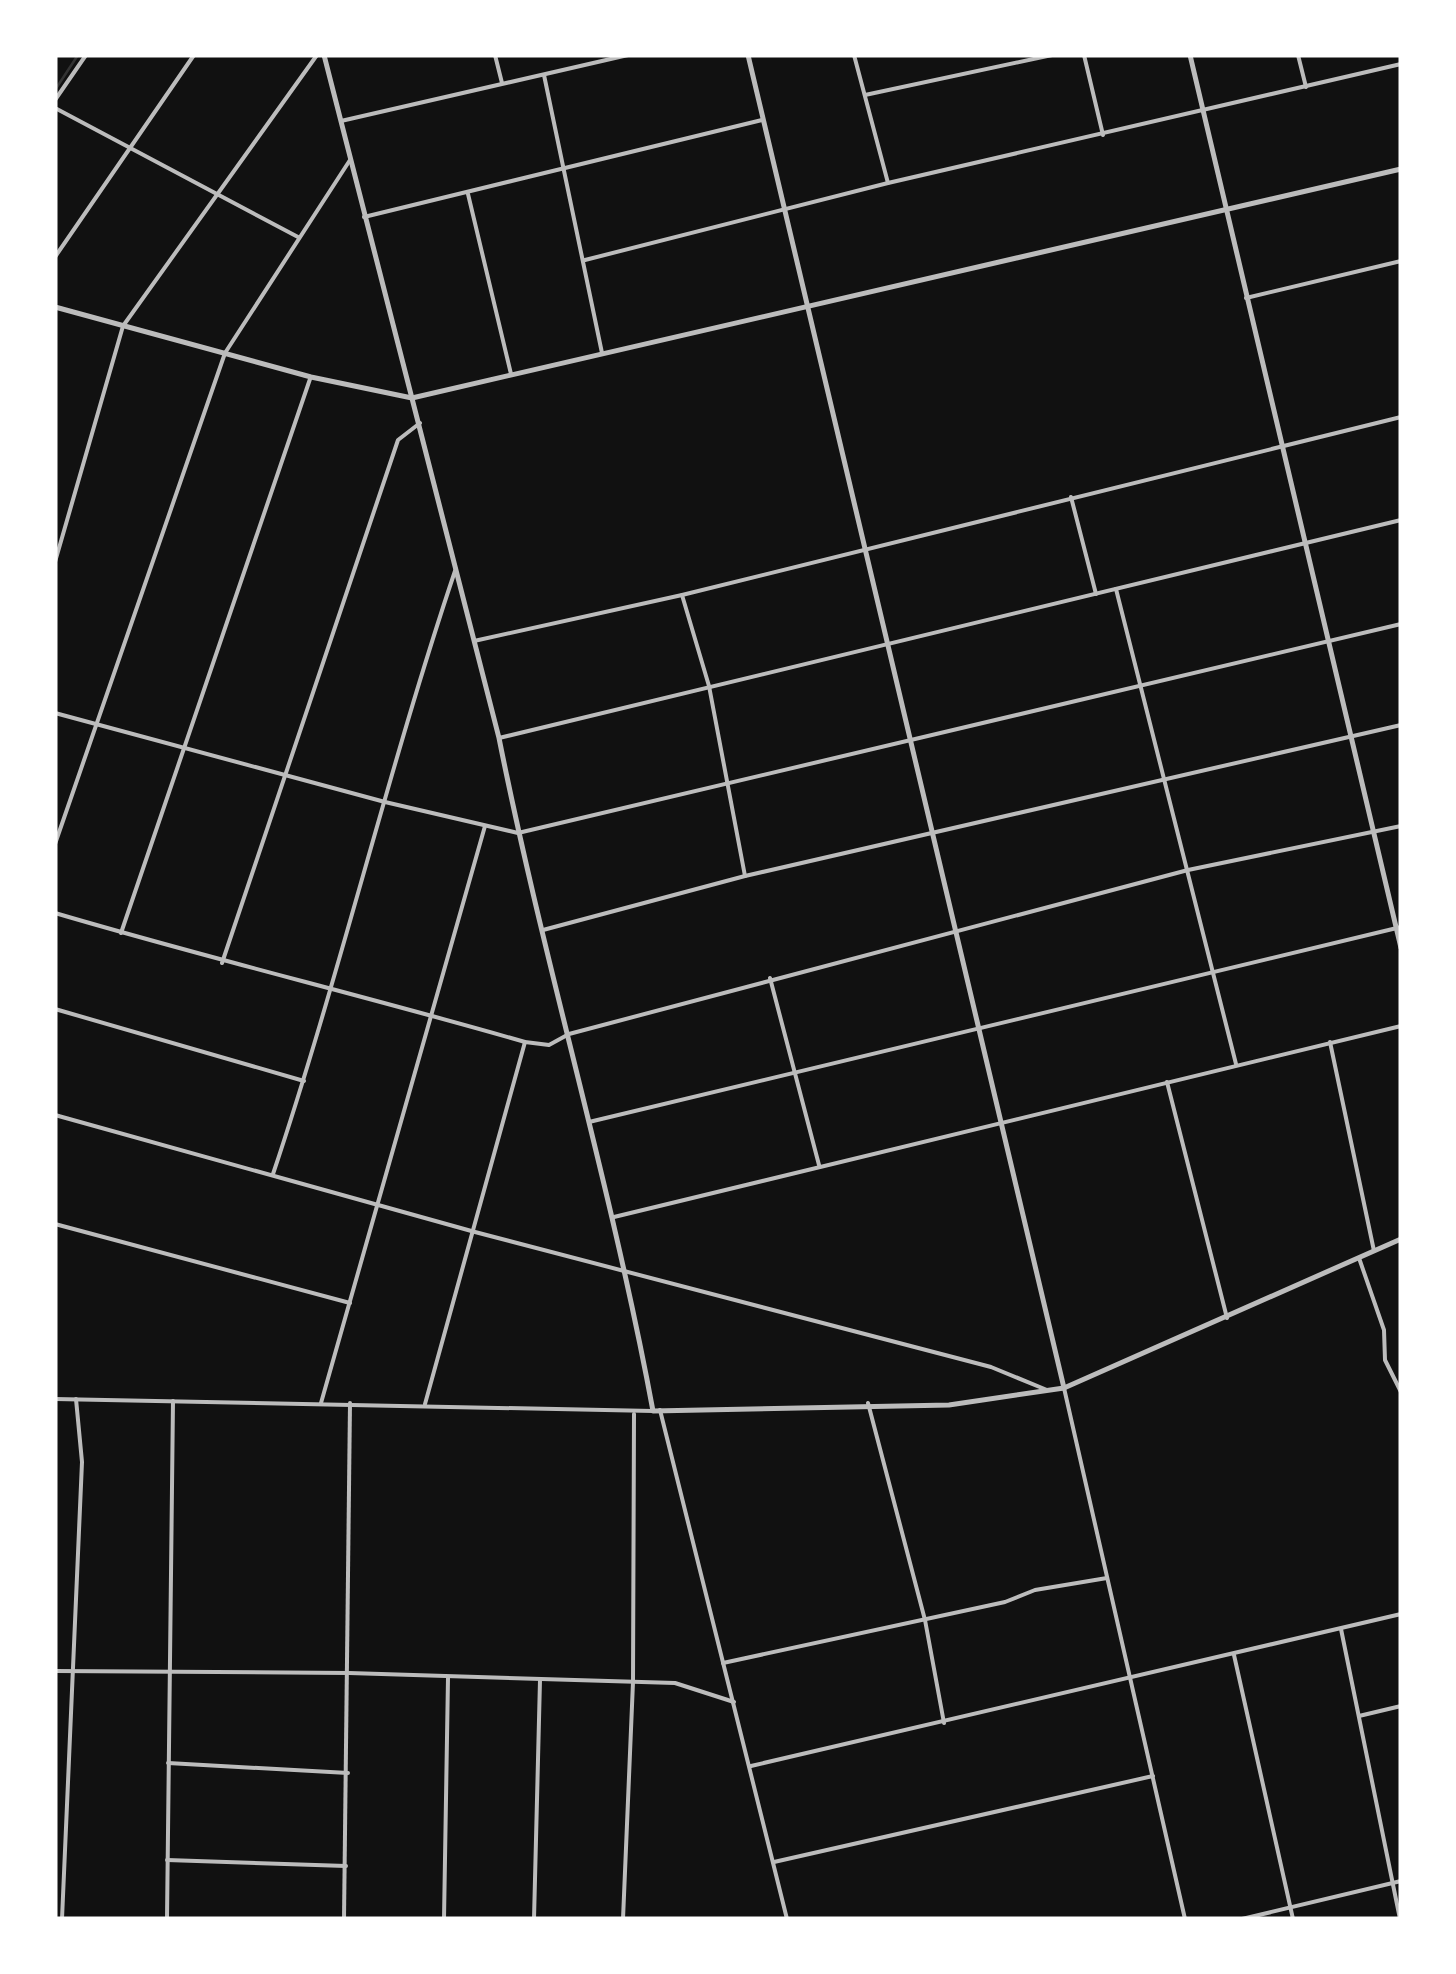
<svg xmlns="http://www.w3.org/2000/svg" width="1456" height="1974" font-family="Karla,sans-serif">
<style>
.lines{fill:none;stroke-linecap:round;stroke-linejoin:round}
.stream{stroke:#333;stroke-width:2.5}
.minor{stroke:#bcbcbc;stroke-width:4}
.tertiary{stroke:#bcbcbc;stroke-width:5}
</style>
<rect width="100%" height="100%" fill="#111"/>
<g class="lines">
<path class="stream" d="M55,90L78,55"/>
<g class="minor">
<path d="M495,55L502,83"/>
<path d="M854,55L888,183"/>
<path d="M1084,55L1103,135"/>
<path d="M1298,55L1306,87"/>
<path d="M544,75L602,353"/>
<path d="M865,95L1052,55"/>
<path d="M55,100L86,55"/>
<path d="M55,108L298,237"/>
<path d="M341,121L628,55"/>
<path d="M468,194L511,374"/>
<path d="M364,217L762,120"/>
<path d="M55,257L194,55"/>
<path d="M585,260L888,183L1401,64"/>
<path d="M1246,298L1401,261"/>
<path d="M1071,497L1096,594"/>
<path d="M55,562L123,326L317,55"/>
<path d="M1116,589L1236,1064"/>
<path d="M682,595L709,686L745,876"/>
<path d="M474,641L682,595L1401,417"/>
<path d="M55,713L385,802L518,833L1401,624"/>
<path d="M499,738L1401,520"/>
<path d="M55,844L225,353L350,160"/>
<path d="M55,913C211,959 369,997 525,1042L549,1045L569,1034L1188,870L1401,826"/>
<path d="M543,930L745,876L1401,725"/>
<path d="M121,933L310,379"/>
<path d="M222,963L398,440L420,423"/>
<path d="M770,978L819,1165"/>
<path d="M55,1009L304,1081"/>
<path d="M1330,1042L1374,1251"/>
<path d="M1167,1082L1227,1318"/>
<path d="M55,1115L475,1232L991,1367L1047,1390"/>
<path d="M589,1122L1401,927"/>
<path d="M273,1174C340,974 388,770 455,571"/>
<path d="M614,1217L1401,1026"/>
<path d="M55,1224L350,1303"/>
<path d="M1359,1258L1384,1330L1385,1360L1401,1392"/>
<path d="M1064,1388L1185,1919"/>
<path d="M55,1399L653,1411"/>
<path d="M321,1403L485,826"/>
<path d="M868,1403L925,1620L944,1723"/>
<path d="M425,1404L525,1042"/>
<path d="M660,1410L787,1919"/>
<path d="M1341,1629L1400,1919"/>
<path d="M1234,1655L1293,1919"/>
<path d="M723,1663L1005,1602L1035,1590L1107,1578"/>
<path d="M55,1671L349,1673L675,1683L734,1702"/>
<path d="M1359,1716L1401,1706"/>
<path d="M168,1763L348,1773"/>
<path d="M751,1766L1401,1614"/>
<path d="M167,1860L346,1866"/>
<path d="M774,1862L1153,1776"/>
<path d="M62,1919L82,1462L76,1399"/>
<path d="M167,1919L173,1401"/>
<path d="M344,1919L350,1403"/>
<path d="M444,1919L448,1678"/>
<path d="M534,1919L540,1680"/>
<path d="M623,1919L633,1682L634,1414"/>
<path d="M1242,1919L1401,1881"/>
</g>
<g class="tertiary">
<path d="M324,55L499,738C544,964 611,1184 653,1411L949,1405L1064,1388L1401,1239"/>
<path d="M748,55L1064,1388"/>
<path d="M1190,55L1401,948"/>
<path d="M55,307L311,377L412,398L1401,169"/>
</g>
</g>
<rect width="1456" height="1974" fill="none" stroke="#ffffff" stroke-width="115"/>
</svg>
